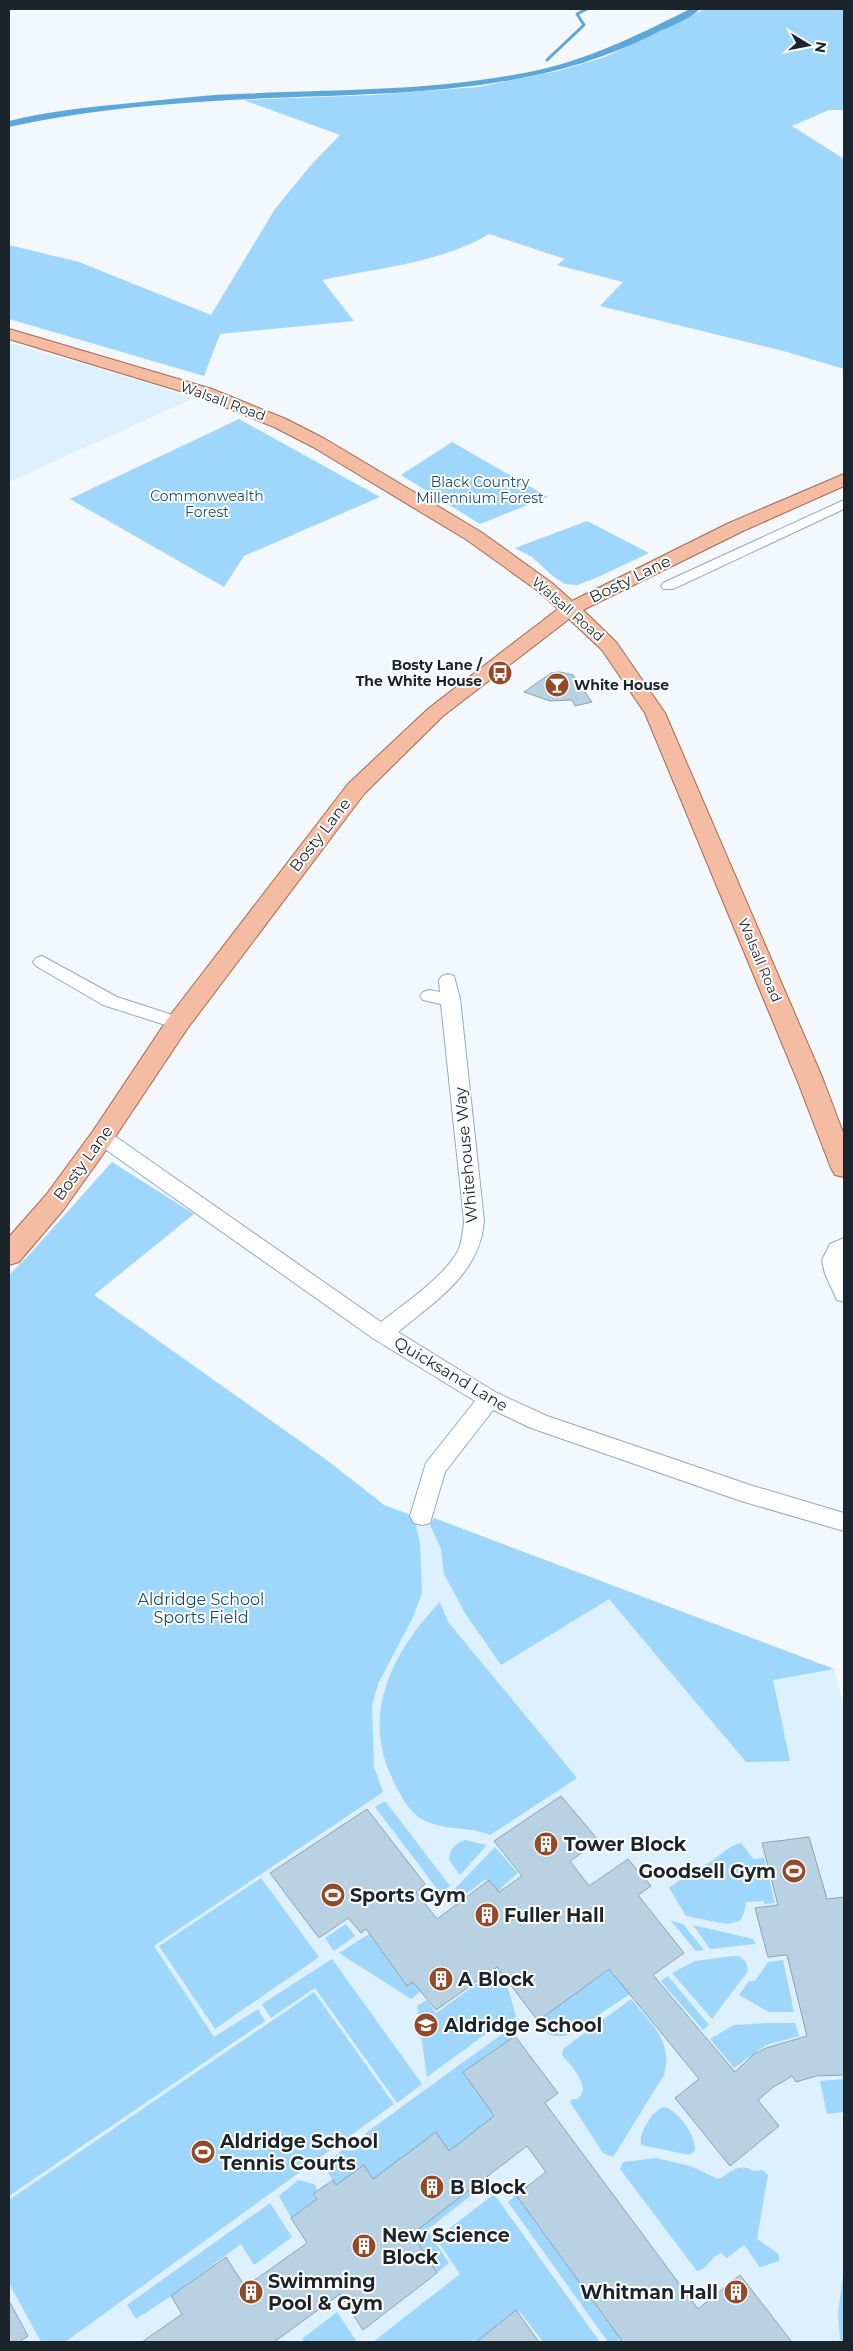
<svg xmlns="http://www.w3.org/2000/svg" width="853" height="2351" font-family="Montserrat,sans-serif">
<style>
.built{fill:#ddf0fe}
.green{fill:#9ed6fc}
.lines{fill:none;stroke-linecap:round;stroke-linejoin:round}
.stream{stroke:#5da8d8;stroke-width:3}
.canal{fill:#5da8d8;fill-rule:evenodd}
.building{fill:#b9d2e3;stroke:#8ba3b3}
.minor-casing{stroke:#93abbc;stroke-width:2}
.major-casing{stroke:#a46a50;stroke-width:2}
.minor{fill:#fff;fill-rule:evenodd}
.major{fill:#f4bca2;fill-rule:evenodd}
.labels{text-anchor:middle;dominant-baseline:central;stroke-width:4;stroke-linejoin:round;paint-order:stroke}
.far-street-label{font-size:14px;fill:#1b242a;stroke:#fff}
.far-park-label{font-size:14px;fill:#134e6e;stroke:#fff}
.far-poi-label{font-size:14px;font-weight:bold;fill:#1b242a;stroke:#fff;text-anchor:end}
.street-label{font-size:16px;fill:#1b242a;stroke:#fff}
.park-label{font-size:16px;fill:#134e6e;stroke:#fff}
.near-poi-label{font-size:19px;font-weight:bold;fill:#1b242a;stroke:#fff;text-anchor:start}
</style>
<rect width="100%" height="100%" fill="#f3f8fc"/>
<g class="built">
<path d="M9,343L97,368L194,398L9,482Z"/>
<path d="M112,1162L194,1214L94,1295L328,1461L384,1505L408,1514L434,1518L834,1669L844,1708V2342H9V1275L29,1255Z"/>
</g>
<g class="green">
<path d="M705,9H844V110H829L792,126L844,159V369L787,352L600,306L623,282L557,265L565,259L489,234C441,263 377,268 322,280L354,321L220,334L204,376L9,319V245L79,262L211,315L275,209L311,165L340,135L244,100L374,95L478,87L558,71L605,57Z"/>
<path d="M239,419L380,497L244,556L224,587L70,499Z"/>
<path d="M452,442L548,497L480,524L401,475Z"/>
<path d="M587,521L649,553L596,578L577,585L565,584L554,577L532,557L515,548Z"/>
<path d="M112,1162L194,1214L94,1295L328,1461L384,1505L408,1514L415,1519L420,1544L422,1593L413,1617L378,1684L372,1705L374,1767L383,1792L154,1946L214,2037L258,2009L265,2021L9,2196V1275L29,1255Z"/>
<path d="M434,1518L834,1669L773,1680L790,1761L746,1762L609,1599L501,1665L465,1613L444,1574L441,1549L430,1525Z"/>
<path d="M440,1602L448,1622L577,1778L490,1835C467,1825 438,1832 417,1816C406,1807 398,1791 392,1778C361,1713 393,1651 440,1602Z"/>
<path d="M385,1801L450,1886L441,1894L375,1807Z"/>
<path d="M465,1840L487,1845L460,1875L449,1860C450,1849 455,1844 465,1840Z"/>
<path d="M741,1843L753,1859L764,1858L775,1903L765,1904L763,1901L746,1902L744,1913L740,1921L727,1924L686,1916L669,1888C683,1878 695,1870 710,1862C721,1855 728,1846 741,1843Z"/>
<path d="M495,1847L518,1873L498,1891L486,1879L451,1905L445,1899Z"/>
<path d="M261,1878L319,1957L215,2029L159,1946Z"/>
<path d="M671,1921L683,1924L704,1950L696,1951Z"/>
<path d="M346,1924L355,1936L334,1951L325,1938Z"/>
<path d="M693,1925L753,1939L756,1944L710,1949Z"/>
<path d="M369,1934L407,1986L414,1981L421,1991L411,1999L339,1953Z"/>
<path d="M592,1949L630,1994L570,2034C553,2040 546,2034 536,2022Z"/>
<path d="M733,1956H739L746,1962L748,1971L712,2019L672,1973L695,1961Z"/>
<path d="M332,1959L422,2084L397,2103L315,1988L271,2018L262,2004Z"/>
<path d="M783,1960L794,2012H769L739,1995L749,1981H755L768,1962Z"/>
<path d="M502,1966L516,2017L500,2028L498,2025L427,2077L417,2006L427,2000L436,2013Z"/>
<path d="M668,1976L709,2025L703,2030L661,1981Z"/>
<path d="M314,1992L394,2104L65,2342H41L9,2283V2200Z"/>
<path d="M631,1999C650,2023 674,2041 664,2075L613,2157L603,2153L570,2102L572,2099H578C592,2086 571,2066 562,2055L563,2049Z"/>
<path d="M766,2023H795L799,2036L766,2045L734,2068L710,2039L734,2025Z"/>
<path d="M505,2032L515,2036L463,2072L494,2117L449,2151L435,2132L374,2180L364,2165L336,2185L328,2173L331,2160L342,2150L352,2151L360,2145L367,2132Z"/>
<path d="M844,2079V2112L827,2114L820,2081Z"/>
<path d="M663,2107C677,2108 696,2136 695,2150L690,2155L641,2145C638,2133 652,2112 663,2107Z"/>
<path d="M656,2158L690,2166L718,2179C731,2172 740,2162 753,2171L763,2170L768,2175L757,2239L779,2254V2261L760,2267L744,2245L727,2258L721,2253C711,2256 707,2270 697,2271L620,2169L623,2162Z"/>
<path d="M484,2178L487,2183L427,2230L449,2263L437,2273L400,2215Z"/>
<path d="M298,2180L314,2184L318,2191L313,2194L317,2199L291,2218L279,2196Z"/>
<path d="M494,2194L600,2342H543L520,2312L516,2310L476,2342H373L460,2274L436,2239Z"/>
<path d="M516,2195L623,2342H608L508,2202Z"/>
<path d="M270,2203L292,2237L254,2265L241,2244L171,2296L136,2319L127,2305Z"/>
<path d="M844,2268V2342H842L840,2339L838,2314Z"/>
<path d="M337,2312L357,2342H304L302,2339Z"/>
</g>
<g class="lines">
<path class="stream" d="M547,60L584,25L577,14L587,9"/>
<path class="canal" d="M690,9H700C689,20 668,27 654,34C518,103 363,91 214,101C145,105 76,112 9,127V121C49,111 90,107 132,103C160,100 187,97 215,95C324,89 436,93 543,69C596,56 642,33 690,9Z"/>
</g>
<g class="building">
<path d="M560,672L573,675L592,702L575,706L572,700L550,701L524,692L551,673Z"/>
<path d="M561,1796L599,1841L570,1861L589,1886L628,1859L651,1886L638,1895L684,1953L653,1975L735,2072L754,2054L766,2048L807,2036L787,1955L768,1957L755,1908L778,1905L762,1843L809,1837L827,1899L844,1897V2075L816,2076L796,2082L792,2076L772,2088L758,2100L779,2126L730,2166L675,2098L699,2079L609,1969L538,2021L497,1967L436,2010L413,1982L407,1986L366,1929L361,1933L348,1918L319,1938L270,1873L367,1809L425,1884L416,1892L437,1919L489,1880L499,1892L522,1876L494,1841Z"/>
<path d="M515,2036L558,2093L545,2103L698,2309L740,2275L792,2342H623L516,2195L546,2172L527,2146L412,2234L437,2273L363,2330L340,2294L274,2342H142L182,2314L171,2296L226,2257L245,2287L307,2243L291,2218L317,2199L313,2194L333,2180L336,2185L364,2165L373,2179L436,2132L449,2151L494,2116L463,2072Z"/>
<path d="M9,2301L28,2336L19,2342H9Z"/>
<path d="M516,2310L539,2342H476Z"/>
</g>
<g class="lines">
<defs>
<g id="minor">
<path d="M844,500V509L673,589H663L661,586L663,583Z"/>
<path d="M42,956L117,997L185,1019L187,1023L185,1027L178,1029L103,1005L36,966L33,962L36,958Z"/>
<path d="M448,974L454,976L460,999L484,1221C480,1274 435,1301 398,1332L497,1393L547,1416L750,1485L844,1513V1531L741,1501L531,1428L493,1410L445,1472L430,1523L422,1525L414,1523L410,1516L426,1463L475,1401L374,1339L95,1142L92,1137L95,1132L102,1130L109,1132L381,1322C405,1303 443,1278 458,1251C462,1242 463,1231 464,1221L441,1004L423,1000L420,996L423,992L429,990L440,992L439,980L442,976Z"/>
<path d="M844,1238V1302L837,1300L825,1274L822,1260L830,1244Z"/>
</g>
<path id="major" d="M9,329L212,389L286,419L325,439L481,532L552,583L572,601L729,523L844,474V486L743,531L583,610L616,642L665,713L822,1077L844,1135V1177L835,1175L831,1168L796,1077L645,713L602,650L569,619L443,716L364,794L187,1029L111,1143L64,1209L19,1262L9,1265V1237L46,1195L93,1131L169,1017L348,784L429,708L558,609L538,591L467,540L313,447L274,427L200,397L9,339Z"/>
</defs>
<use href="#minor" class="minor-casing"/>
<use href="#major" class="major-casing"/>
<use href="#minor" class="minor"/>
<use href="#major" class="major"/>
</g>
<defs>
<symbol id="bus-disc" viewBox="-11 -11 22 22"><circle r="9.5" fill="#924a28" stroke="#fff"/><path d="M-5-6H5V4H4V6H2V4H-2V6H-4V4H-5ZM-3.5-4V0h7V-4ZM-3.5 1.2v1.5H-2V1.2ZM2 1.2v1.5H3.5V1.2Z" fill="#fff"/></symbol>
<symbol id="bar-disc" viewBox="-11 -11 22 22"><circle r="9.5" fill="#924a28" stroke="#fff"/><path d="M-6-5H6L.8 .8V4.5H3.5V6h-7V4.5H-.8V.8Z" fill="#fff"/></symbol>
<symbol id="building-disc" viewBox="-11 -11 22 22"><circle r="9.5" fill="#924a28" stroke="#fff"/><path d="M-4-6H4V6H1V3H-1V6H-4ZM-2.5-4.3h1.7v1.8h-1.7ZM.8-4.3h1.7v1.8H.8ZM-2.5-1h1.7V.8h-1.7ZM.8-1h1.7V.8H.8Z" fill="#fff"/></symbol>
<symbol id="stadium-disc" viewBox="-11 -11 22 22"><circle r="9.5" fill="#924a28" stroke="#fff"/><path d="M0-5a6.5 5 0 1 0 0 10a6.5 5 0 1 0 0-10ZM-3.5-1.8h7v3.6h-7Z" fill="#fff"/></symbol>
<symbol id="school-disc" viewBox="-11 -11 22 22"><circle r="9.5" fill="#924a28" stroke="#fff"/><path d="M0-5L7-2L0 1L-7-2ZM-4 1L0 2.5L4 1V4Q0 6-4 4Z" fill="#fff"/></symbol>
</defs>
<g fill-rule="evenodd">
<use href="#bus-disc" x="486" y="659" width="28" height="28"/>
<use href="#bar-disc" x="543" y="671" width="28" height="28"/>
<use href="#building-disc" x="532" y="1830" width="28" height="28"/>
<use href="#stadium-disc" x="780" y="1857" width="28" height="28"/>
<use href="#stadium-disc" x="319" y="1881" width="28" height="28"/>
<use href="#building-disc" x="473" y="1901" width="28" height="28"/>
<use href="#building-disc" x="427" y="1965" width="28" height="28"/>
<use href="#school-disc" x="412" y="2011" width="28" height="28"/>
<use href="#stadium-disc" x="189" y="2138" width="28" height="28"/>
<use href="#building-disc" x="418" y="2173" width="28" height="28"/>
<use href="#building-disc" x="350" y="2232" width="28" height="28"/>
<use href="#building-disc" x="237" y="2278" width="28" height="28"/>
<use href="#building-disc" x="722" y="2278" width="28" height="28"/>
</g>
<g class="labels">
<g class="far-street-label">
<text transform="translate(223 401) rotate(20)">Walsall Road</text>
<text transform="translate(568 609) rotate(41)">Walsall Road</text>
<text transform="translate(760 960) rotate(67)">Walsall Road</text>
</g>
<g class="far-park-label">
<text x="480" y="482">Black Country<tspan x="480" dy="16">Millennium Forest</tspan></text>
<text x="207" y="496">Commonwealth<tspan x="207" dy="16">Forest</tspan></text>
</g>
<g class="far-poi-label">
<text x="482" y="665">Bosty Lane /<tspan x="482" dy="16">The White House</tspan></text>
<text x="574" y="685" text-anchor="start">White House</text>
</g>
<g class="street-label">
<text transform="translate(630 579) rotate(-26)">Bosty Lane</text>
<text transform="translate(320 835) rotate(-52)">Bosty Lane</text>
<text transform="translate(466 1155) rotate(-95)">Whitehouse Way</text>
<text transform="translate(83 1163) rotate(-54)">Bosty Lane</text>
<text transform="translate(451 1374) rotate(31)">Quicksand Lane</text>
</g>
<g class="park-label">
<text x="201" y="1599">Aldridge School<tspan x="201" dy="18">Sports Field</tspan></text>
</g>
<g class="near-poi-label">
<text x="564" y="1844">Tower Block</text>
<text x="776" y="1871" text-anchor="end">Goodsell Gym</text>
<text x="350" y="1895">Sports Gym</text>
<text x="504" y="1915">Fuller Hall</text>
<text x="458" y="1979">A Block</text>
<text x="444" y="2025">Aldridge School</text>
<text x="220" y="2141">Aldridge School<tspan x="220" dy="22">Tennis Courts</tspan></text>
<text x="450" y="2187">B Block</text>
<text x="382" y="2235">New Science<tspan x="382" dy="22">Block</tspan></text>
<text x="268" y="2281">Swimming<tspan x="268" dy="22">Pool &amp; Gym</tspan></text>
<text x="718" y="2292" text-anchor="end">Whitman Hall</text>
</g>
</g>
<rect width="853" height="2351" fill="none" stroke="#1b242a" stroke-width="20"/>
<g transform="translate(808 45) rotate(100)" stroke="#ffffff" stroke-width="4" paint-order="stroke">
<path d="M0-4L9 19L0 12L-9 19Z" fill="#1b242a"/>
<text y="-8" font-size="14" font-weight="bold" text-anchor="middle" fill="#1b242a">N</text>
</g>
</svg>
